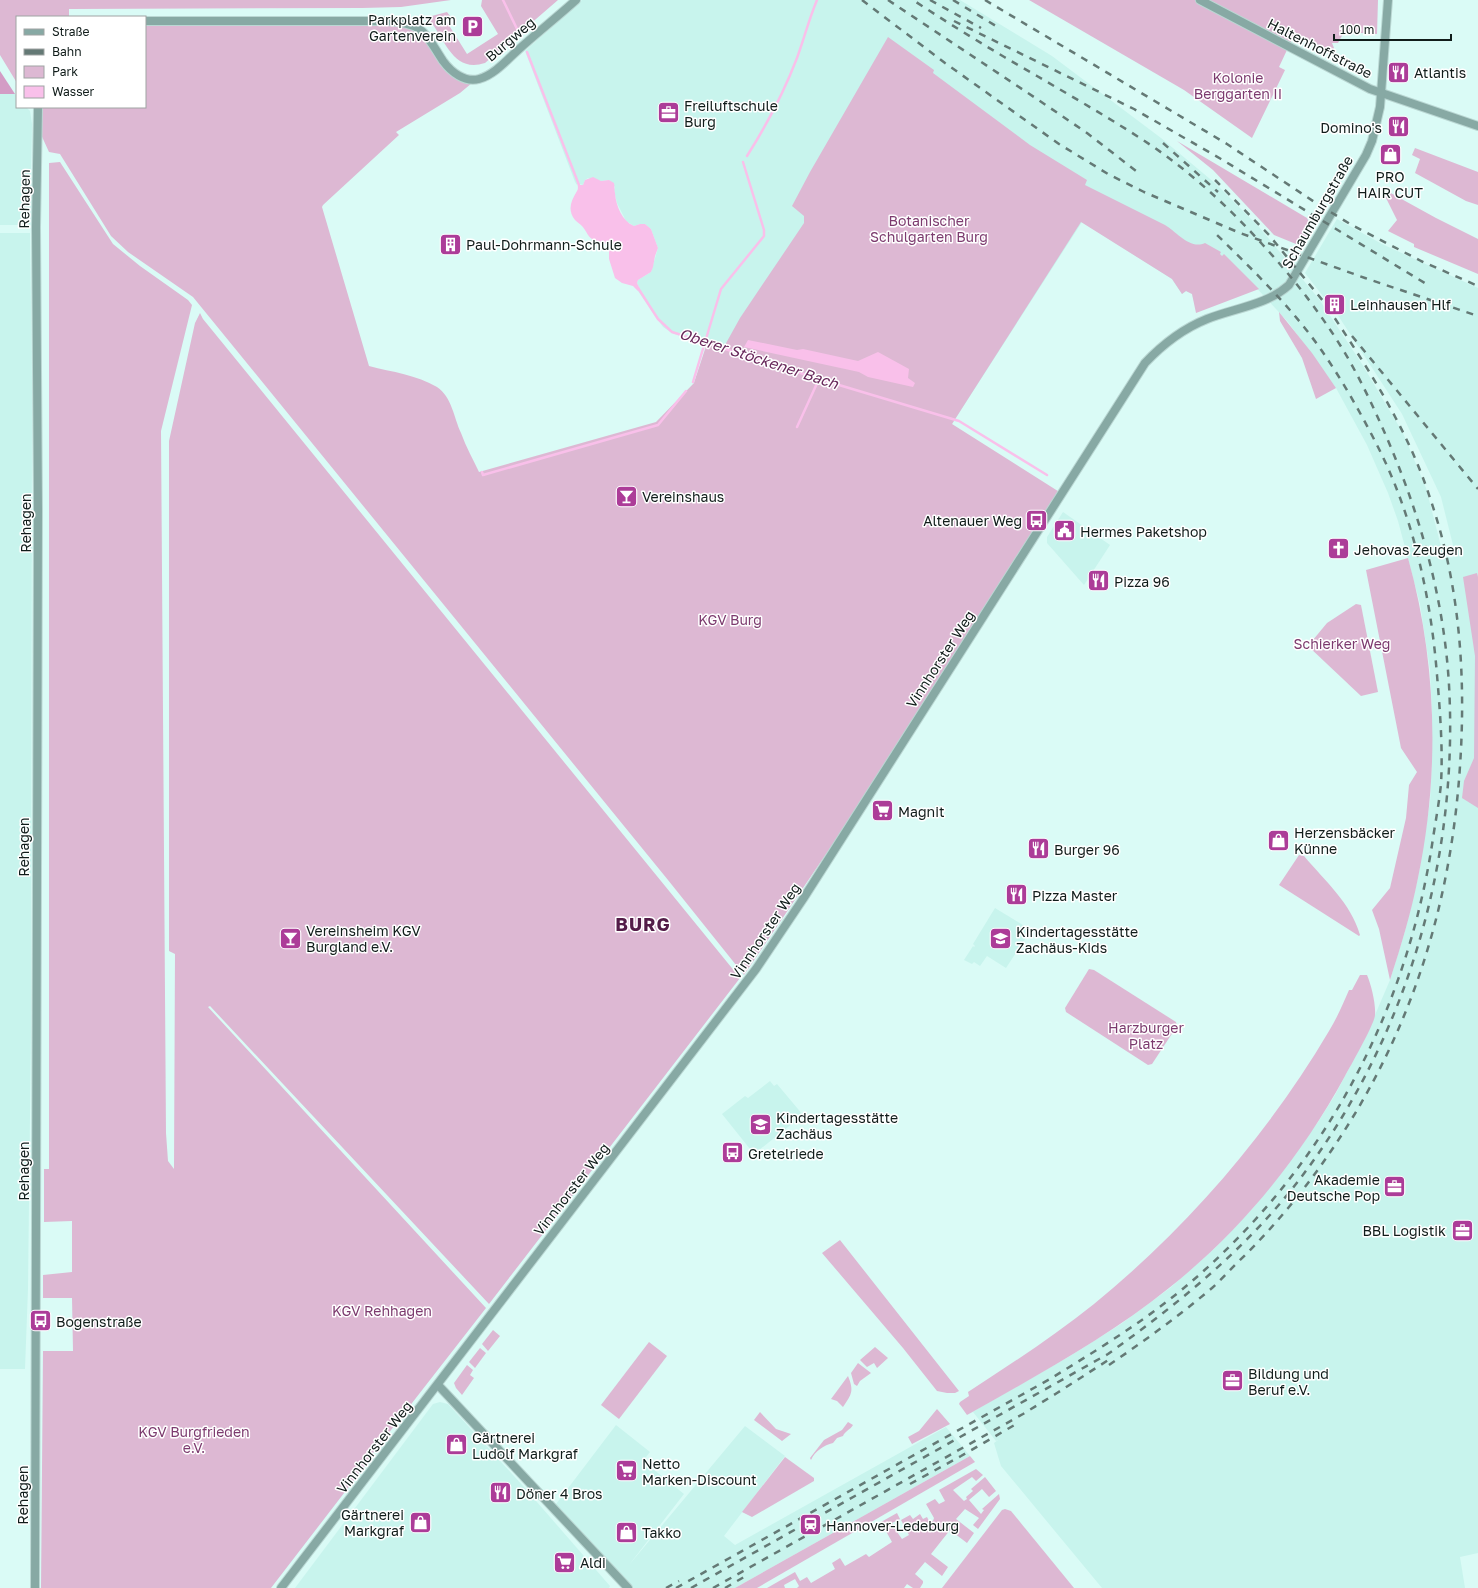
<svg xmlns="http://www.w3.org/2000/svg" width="1478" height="1588" font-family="'Golos Text',sans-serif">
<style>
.built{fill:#c8f4ed}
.green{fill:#ddb8d3}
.forest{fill:#d39cc5}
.water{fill:#f9c0ea}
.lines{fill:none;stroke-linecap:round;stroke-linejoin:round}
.stream{stroke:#f9c0ea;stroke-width:2.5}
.tertiary-casing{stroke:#bad7d3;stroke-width:10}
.tertiary{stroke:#87a9a4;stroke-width:8}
.rail{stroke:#647975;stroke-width:2.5;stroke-dasharray:7 7;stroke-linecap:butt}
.labels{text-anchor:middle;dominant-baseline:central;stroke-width:3;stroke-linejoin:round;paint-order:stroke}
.poi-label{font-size:14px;fill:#101c1a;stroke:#fff;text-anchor:start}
.street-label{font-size:14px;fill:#101c1a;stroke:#fff}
.park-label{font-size:14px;fill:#7c3a6e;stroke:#fff}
.water-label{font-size:15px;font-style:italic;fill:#68285b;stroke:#fff}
.district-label{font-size:18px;font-weight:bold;letter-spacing:1px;fill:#531c48;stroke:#fff}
</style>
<rect width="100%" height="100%" fill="#dafbf6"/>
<g class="built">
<path d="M582,0H960L1052,56L1161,138L1216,184L1259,227L1319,299L1362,364L1403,433L1426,488L1444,558L1456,557L1441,497L1402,414L1339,317L1305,273L1337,219L1382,244L1478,288V1553L1460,1557L1465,1588H1102L1001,1466L994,1443L998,1440L996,1441L973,1412L967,1415L1070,1356L1121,1324L1170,1288L1214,1249L1253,1208L1269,1188L1318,1122L1335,1095L1366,1036L1390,980L1405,931L1418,878L1430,802L1432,764V712L1430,670L1420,604L1398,521L1388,493L1367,445L1336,388L1288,322L1250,281L1194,301L1192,294L1186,291L1182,294L1172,279L1082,222L952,424L694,383L707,345L672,333L663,327L638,291L640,289L637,283L638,280L651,272L658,248L651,229L645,224H640L634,226L626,221L617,203L614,190L615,187L609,180L601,181L588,178L585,180L583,185L577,183V185L575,182L525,51Z"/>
<path d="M0,94H15L17,96V107H26L30,111L32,124L30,225H0Z"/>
<path d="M0,233H30L32,382L31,1030L28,1289L25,1369H0Z"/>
<path d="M1063,512L1110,545L1084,585L1047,543V537Z"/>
<path d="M995,908L1031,930L1006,968L987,956L980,966L974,962L972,964L964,960L973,946L974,947L975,946L973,944Z"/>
<path d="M770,1081L774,1086L777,1084L803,1115L754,1154L722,1114L745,1096L748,1098Z"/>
<path d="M440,1402L448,1404L523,1486L610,1586L609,1588H295L433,1404Z"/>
<path d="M616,1425L650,1452L643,1461L684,1494L629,1565L745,1426L785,1456L724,1536L735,1545L946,1427L970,1456L735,1588H628L553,1508Z"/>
</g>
<g class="green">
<path d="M0,0H451L401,7L362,8L69,9V17H17V83L0,55Z"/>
<path d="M482,0H558L485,63C454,73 446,42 431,22L424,18L447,12L450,16L445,19L467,54L498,34L481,6Z"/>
<path d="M1029,0H1378L1377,34L1344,32L1338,43H1332L1334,48L1332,52L1295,33L1279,67L1285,70L1252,138L1184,90Z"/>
<path d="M388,21L416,26L450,69L478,78L460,93L396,132L399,135L323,205L322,207L369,366C392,372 417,375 437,387C452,397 454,418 461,433C466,447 473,459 479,472L656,422L694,383L708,340L725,345L740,318L804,223V216L792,206L810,172L888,37L934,70L933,73L1030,145L1087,180L1085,185L1165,225C1177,232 1190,250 1205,243L1221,252L1220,254L1222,256L1224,254L1259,289L1196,313L1192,294L1186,291L1182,294L1172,279L1081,222L952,424L1061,493L906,736L744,975L668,880L193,297L128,252L111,236L60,154L49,152L38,128V107H145V24Z"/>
<path d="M1177,141L1307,218L1312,228L1302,245L1296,243V244L1274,235L1213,170Z"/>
<path d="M1415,148L1478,172V205L1466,201L1415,173L1420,159L1412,155Z"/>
<path d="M60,162L113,244L140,266L188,300L192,305L161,431L166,1133L168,1161L174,1169L175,954L169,951V441L195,323L200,313L203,319L740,978L489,1304L210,1006L208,1007L486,1308L370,1457L371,1458L271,1588H41L43,1351H73L72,1298H43V1275L72,1272V1221L44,1222V1169H49V163Z"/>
<path d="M1387,191L1436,218L1478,239V274L1414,247V244L1388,231L1397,220L1385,196Z"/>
<path d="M1279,312L1312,353L1336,388L1316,399L1302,358L1280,321Z"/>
<path d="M1408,558C1437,662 1440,772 1418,878C1411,913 1401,946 1390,980L1379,929L1372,910L1390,888L1406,818L1409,785L1417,772L1401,748L1366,570Z"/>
<path d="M1477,573L1478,577V808L1462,798L1464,781L1474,758L1475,656L1463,577Z"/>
<path d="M1356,604L1361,605L1378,692L1361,696L1308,646L1327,623Z"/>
<path d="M1299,855L1304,856C1325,881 1351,903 1360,935L1359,936L1279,885Z"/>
<path d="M1089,969L1094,970L1176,1022L1177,1026L1152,1064L1148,1065L1066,1012L1065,1008Z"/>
<path d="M1360,975H1367C1371,984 1376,1004 1375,1015C1375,1023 1350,1067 1345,1076C1301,1157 1241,1231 1169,1288C1107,1338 1036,1376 967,1415L959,1404L960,1402L969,1396L968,1392C1011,1364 1054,1336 1094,1304C1187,1228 1268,1134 1329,1031C1337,1018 1343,1004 1349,990H1352Z"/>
<path d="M840,1240L959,1391L955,1393H947L937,1391L903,1348L822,1253Z"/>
<path d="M493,1330L500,1336L488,1351L482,1344Z"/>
<path d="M649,1342L667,1356L619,1419L601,1405Z"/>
<path d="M875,1347L888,1358L877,1368L874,1363L867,1367L860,1360Z"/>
<path d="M480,1348L486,1353L475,1368L469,1362Z"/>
<path d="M858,1363L871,1373L860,1381L857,1386L854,1384L851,1373Z"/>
<path d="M467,1365L473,1370L470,1375L474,1378L462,1395L456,1388L454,1383Z"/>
<path d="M848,1376C854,1391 852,1394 843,1407L837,1401L831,1399Z"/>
<path d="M937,1409L950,1424L912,1444L908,1437L919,1431Z"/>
<path d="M760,1412L776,1429L791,1434L782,1441L754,1420Z"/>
<path d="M848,1422L853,1425C850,1430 845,1431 843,1436L837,1438L833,1443C824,1445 815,1451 811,1460L810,1458L824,1440L842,1430Z"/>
<path d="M970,1456L975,1462L757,1588H735Z"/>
<path d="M785,1457L814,1478V1481L752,1517L742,1512Z"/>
<path d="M976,1469L983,1475L976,1481L972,1477L953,1490L964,1501L967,1499L966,1497L973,1491L971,1489L985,1477L996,1491L989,1497L982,1489L969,1500L981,1514L984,1510L982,1509L999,1494L1000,1499L978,1529L973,1525L979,1518L965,1509L956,1519L974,1533L967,1543L950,1530L931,1554L948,1567L942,1576L925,1562L915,1574L923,1581V1583L920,1588H913L907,1584L904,1588H797L799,1586L795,1579L784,1585L785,1588H767L795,1572L800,1581L807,1577L811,1583L835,1569L832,1563L840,1558L845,1566L866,1554L869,1557L892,1542L881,1522L897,1513L900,1519L892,1523L894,1527L893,1528L895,1529L902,1539L909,1535L901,1520L910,1515L913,1519L920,1514L923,1519L927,1517L929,1521H933L934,1518L926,1504L935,1499L939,1504L945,1501L939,1490Z"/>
<path d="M1005,1509L1011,1511L1074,1588H942L1002,1510Z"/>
</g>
<path class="forest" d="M0,71L15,94H0Z"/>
<g class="water">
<path d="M593,177L601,181L609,180L614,183C615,187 614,190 615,193C616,206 622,221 634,226L640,224H645L651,229L658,248L655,256L653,267L651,272L638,280L637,283L640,289L638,291L633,286L622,283L615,278L609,259V245C605,242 599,243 594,240C587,237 587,231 582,226C580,224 577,222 575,220C567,210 571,201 577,191C579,188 577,185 578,182L580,185H583L585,180Z"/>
<path d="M748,340L797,350L803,349L858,361L878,352L909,369L908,378L915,383L913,387L868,377L859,372L744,347Z"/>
</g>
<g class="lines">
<g class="stream">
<path d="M503,0L519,33"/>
<path d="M527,52L579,185"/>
<path d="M747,156C766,126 784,92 797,58C804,39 809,19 817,0"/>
<path d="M638,288L658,319L672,332L819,379L959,421L1047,475"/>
<path d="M693,382L721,289L764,236V230L743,162"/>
<path d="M797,427L819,379"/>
<path d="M482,472L483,475L658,425L686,391"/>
</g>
<defs>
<g id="tertiary">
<path d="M1200,0L1370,89L1478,126"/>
<path d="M145,21H388C425,24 424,32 443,61C451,72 465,83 479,79C494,75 507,60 518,50C537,33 557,17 576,0"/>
<path d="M438,1385L628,1588"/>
<path d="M35,1588L38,510L36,227L38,107"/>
<path d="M281,1588L756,969L803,899L1145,363C1163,344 1182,329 1207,319C1235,308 1267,305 1289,285L1366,155L1372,141L1380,107L1388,0"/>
</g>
</defs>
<use href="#tertiary" class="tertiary-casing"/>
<use href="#tertiary" class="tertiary"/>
<g class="rail">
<path d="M862,0L945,63L1059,144L1108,174L1144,192L1240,233L1365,278L1478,316"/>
<path d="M888,0L1037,99L1087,133L1140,174"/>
<path d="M930,0L981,28"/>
<path d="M953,0L996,26"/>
<path d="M985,0L1227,144L1316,203L1350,224L1421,261L1478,286"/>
<path d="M954,21L1134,109L1221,159L1428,285"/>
<path d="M1163,143L1218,192"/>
<path d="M1215,180L1269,235L1328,307"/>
<path d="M1352,336L1478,489"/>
<path d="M1109,1365C1144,1341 1179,1316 1212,1288C1221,1280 1229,1271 1238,1262C1266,1235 1291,1206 1314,1175C1404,1053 1450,918 1460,766C1466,677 1460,586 1431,501C1408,428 1366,365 1324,302"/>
<path d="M910,1484L961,1456L1018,1423"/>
<path d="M666,1588L679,1581"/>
<path d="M676,1588L1050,1379C1092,1353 1135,1327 1174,1296C1203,1273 1229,1248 1254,1221C1350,1116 1410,985 1432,845C1435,824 1439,804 1441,784C1443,748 1440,711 1437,675C1431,599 1414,520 1380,451C1363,417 1344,383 1322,351C1292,308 1254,271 1217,235"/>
<path d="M691,1588L1108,1354C1175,1306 1240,1254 1292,1189C1404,1048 1459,864 1449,685C1444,597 1419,510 1383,429C1368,395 1352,362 1331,331C1311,301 1287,271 1262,244C1226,204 1185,167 1140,138C1106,116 1071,96 1037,76C995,52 954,27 913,0"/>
<path d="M713,1588L1023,1414L1057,1393L1113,1357"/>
<path d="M725,1588L744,1577"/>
</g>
</g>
<defs>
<symbol id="parking-square" viewBox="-11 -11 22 22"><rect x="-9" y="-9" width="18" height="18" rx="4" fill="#ac3c98" stroke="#fff"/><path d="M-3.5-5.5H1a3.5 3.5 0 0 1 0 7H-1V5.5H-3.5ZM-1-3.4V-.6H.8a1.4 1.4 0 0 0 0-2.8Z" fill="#fff"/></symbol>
<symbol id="restaurant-square" viewBox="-11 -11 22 22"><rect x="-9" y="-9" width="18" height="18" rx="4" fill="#ac3c98" stroke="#fff"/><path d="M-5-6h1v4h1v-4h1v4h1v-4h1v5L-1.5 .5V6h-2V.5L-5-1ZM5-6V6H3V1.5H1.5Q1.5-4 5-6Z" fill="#fff"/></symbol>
<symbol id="office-square" viewBox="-11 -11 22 22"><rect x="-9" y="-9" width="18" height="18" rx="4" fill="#ac3c98" stroke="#fff"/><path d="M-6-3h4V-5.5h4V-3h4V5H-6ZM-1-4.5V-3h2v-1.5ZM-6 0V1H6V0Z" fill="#fff"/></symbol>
<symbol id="shop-square" viewBox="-11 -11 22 22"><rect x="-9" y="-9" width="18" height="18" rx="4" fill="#ac3c98" stroke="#fff"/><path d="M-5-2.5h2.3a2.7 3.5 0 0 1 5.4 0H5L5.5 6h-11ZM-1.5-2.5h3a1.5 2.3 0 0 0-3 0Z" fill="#fff"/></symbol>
<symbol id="building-square" viewBox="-11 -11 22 22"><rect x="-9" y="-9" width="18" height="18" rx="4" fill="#ac3c98" stroke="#fff"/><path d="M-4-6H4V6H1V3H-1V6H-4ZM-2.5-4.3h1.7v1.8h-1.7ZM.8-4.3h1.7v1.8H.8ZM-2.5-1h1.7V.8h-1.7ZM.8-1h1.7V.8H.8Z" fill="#fff"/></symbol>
<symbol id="bar-square" viewBox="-11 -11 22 22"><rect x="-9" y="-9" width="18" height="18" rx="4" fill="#ac3c98" stroke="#fff"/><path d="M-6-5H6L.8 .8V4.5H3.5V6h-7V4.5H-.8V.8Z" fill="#fff"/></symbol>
<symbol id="bus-square" viewBox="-11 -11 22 22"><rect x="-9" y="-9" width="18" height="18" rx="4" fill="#ac3c98" stroke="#fff"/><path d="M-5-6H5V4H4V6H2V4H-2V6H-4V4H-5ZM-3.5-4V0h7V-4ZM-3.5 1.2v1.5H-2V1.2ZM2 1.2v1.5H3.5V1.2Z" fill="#fff"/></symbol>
<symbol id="civic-square" viewBox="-11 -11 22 22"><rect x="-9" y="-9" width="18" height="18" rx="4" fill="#ac3c98" stroke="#fff"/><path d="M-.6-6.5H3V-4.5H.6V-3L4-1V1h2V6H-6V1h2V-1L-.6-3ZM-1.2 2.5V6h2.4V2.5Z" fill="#fff"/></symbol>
<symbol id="church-square" viewBox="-11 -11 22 22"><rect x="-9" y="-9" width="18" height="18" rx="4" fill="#ac3c98" stroke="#fff"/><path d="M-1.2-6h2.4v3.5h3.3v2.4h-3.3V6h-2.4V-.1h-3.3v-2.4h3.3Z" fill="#fff"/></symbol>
<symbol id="supermarket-square" viewBox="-11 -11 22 22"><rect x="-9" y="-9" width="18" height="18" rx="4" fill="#ac3c98" stroke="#fff"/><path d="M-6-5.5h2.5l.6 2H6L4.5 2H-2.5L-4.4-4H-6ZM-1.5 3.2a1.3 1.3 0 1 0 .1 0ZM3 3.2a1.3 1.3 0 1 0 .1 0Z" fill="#fff"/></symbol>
<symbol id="school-square" viewBox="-11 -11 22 22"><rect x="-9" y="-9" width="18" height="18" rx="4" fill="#ac3c98" stroke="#fff"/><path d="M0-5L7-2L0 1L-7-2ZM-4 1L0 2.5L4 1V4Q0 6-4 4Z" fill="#fff"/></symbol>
<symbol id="station-square" viewBox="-11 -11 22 22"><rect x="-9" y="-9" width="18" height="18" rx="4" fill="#ac3c98" stroke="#fff"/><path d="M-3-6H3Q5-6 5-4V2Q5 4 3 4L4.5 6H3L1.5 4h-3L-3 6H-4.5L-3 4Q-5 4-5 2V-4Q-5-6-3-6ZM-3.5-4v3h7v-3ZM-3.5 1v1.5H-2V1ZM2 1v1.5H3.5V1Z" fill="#fff"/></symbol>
</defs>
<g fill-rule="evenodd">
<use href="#parking-square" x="460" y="14" width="25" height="25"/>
<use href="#restaurant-square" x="1386" y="60" width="25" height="25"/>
<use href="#office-square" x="656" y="100" width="25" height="25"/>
<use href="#restaurant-square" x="1386" y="114" width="25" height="25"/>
<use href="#shop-square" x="1378" y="142" width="25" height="25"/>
<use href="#building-square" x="438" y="232" width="25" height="25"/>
<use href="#building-square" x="1322" y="292" width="25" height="25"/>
<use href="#bar-square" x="614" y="484" width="25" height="25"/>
<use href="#bus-square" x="1024" y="508" width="25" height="25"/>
<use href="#civic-square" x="1052" y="518" width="25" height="25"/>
<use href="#church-square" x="1326" y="536" width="25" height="25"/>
<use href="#restaurant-square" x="1086" y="568" width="25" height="25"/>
<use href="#supermarket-square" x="870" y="798" width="25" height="25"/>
<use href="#shop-square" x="1266" y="828" width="25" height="25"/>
<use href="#restaurant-square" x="1026" y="836" width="25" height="25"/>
<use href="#restaurant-square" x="1004" y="882" width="25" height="25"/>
<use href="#bar-square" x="278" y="926" width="25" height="25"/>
<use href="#school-square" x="988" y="926" width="25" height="25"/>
<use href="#school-square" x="748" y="1112" width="25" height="25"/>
<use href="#bus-square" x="720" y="1140" width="25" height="25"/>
<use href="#office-square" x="1382" y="1174" width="25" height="25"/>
<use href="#office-square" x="1450" y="1218" width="25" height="25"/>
<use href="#bus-square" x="28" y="1308" width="25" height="25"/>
<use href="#office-square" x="1220" y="1368" width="25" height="25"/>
<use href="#shop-square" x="444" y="1432" width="25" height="25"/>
<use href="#supermarket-square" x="614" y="1458" width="25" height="25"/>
<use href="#restaurant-square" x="488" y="1480" width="25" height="25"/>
<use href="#shop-square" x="408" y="1510" width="25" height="25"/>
<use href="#station-square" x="798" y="1512" width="25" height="25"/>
<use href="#shop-square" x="614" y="1520" width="25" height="25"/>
<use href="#supermarket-square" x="552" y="1550" width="25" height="25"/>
</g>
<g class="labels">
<g class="poi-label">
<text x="456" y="19" text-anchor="end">Parkplatz am<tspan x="456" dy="16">Gartenverein</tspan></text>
<text x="1414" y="72">Atlantis</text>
<text x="684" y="105">Freiluftschule<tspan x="684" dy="16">Burg</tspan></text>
<text x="1382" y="127" text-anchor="end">Domino's</text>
<text x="1390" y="176" text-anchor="middle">PRO<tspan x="1390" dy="16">HAIR CUT</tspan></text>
<text x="466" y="244">Paul-Dohrmann-Schule</text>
<text x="1350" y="304">Leinhausen Hlf</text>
<text x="642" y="496">Vereinshaus</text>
<text x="1022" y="520" text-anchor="end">Altenauer Weg</text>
<text x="1080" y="531">Hermes Paketshop</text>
<text x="1354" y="549">Jehovas Zeugen</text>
<text x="1114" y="581">Pizza 96</text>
<text x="898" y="811">Magnit</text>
<text x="1294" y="832">Herzensbäcker<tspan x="1294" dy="16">Künne</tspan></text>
<text x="1054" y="849">Burger 96</text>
<text x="1032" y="895">Pizza Master</text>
<text x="306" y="930">Vereinsheim KGV<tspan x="306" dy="16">Burgland e.V.</tspan></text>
<text x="1016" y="931">Kindertagesstätte<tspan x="1016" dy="16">Zachäus-Kids</tspan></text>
<text x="776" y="1117">Kindertagesstätte<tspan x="776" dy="16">Zachäus</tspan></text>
<text x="748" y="1153">Gretelriede</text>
<text x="1380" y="1179" text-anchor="end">Akademie<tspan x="1380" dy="16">Deutsche Pop</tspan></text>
<text x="1446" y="1230" text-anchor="end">BBL Logistik</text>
<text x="56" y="1321">Bogenstraße</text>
<text x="1248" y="1373">Bildung und<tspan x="1248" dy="16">Beruf e.V.</tspan></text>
<text x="472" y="1437">Gärtnerei<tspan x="472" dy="16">Ludolf Markgraf</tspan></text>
<text x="642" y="1463">Netto<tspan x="642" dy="16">Marken-Discount</tspan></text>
<text x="516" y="1493">Döner 4 Bros</text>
<text x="404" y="1514" text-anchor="end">Gärtnerei<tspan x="404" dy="16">Markgraf</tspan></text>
<text x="826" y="1525">Hannover-Ledeburg</text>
<text x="642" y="1532">Takko</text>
<text x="580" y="1562">Aldi</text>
</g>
<g class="street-label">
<text transform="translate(510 39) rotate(-40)">Burgweg</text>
<text transform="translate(1320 48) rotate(27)">Haltenhoffstraße</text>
<text transform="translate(24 199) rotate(-89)">Rehagen</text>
<text transform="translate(1317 212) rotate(-60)">Schaumburgstraße</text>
<text transform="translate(25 523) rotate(-90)">Rehagen</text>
<text transform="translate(940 659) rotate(-57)">Vinnhorster Weg</text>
<text transform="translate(23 847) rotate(-90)">Rehagen</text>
<text transform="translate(765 931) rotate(-56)">Vinnhorster Weg</text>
<text transform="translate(23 1171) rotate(-90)">Rehagen</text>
<text transform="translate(571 1189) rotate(-52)">Vinnhorster Weg</text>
<text transform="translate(374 1447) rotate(-52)">Vinnhorster Weg</text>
<text transform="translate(22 1495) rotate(-90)">Rehagen</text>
</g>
<g class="park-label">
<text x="1238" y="77">Kolonie<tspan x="1238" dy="16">Berggarten II</tspan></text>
<text x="929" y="220">Botanischer<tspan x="929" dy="16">Schulgarten Burg</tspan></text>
<text x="730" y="619">KGV Burg</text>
<text x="1342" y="643">Schierker Weg</text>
<text x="1146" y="1027">Harzburger<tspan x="1146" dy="16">Platz</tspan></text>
<text x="382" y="1310">KGV Rehhagen</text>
<text x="194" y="1431">KGV Burgfrieden<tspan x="194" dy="16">e.V.</tspan></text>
</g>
<g class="water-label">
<text transform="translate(759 358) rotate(18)">Oberer Stöckener Bach</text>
</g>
<g class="district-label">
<text x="643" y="924">BURG</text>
</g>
</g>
<rect x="16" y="16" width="130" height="92" fill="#ffffff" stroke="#9fa4a3"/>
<rect x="24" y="29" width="20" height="6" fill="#87a9a4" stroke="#9fa4a3"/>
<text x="52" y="36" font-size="12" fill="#101c1a">Straße</text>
<rect x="24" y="49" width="20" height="6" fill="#647975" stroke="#9fa4a3"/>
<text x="52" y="56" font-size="12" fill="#101c1a">Bahn</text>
<rect x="24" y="66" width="20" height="12" fill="#ddb8d3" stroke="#9fa4a3"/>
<text x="52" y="76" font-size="12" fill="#101c1a">Park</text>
<rect x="24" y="86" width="20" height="12" fill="#f9c0ea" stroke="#9fa4a3"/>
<text x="52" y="96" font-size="12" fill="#101c1a">Wasser</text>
<path d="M1334 34v6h117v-6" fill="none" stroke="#101c1a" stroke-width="2"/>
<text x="1340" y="34" font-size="12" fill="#101c1a" stroke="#ffffff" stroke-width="3" paint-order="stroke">100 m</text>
</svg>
